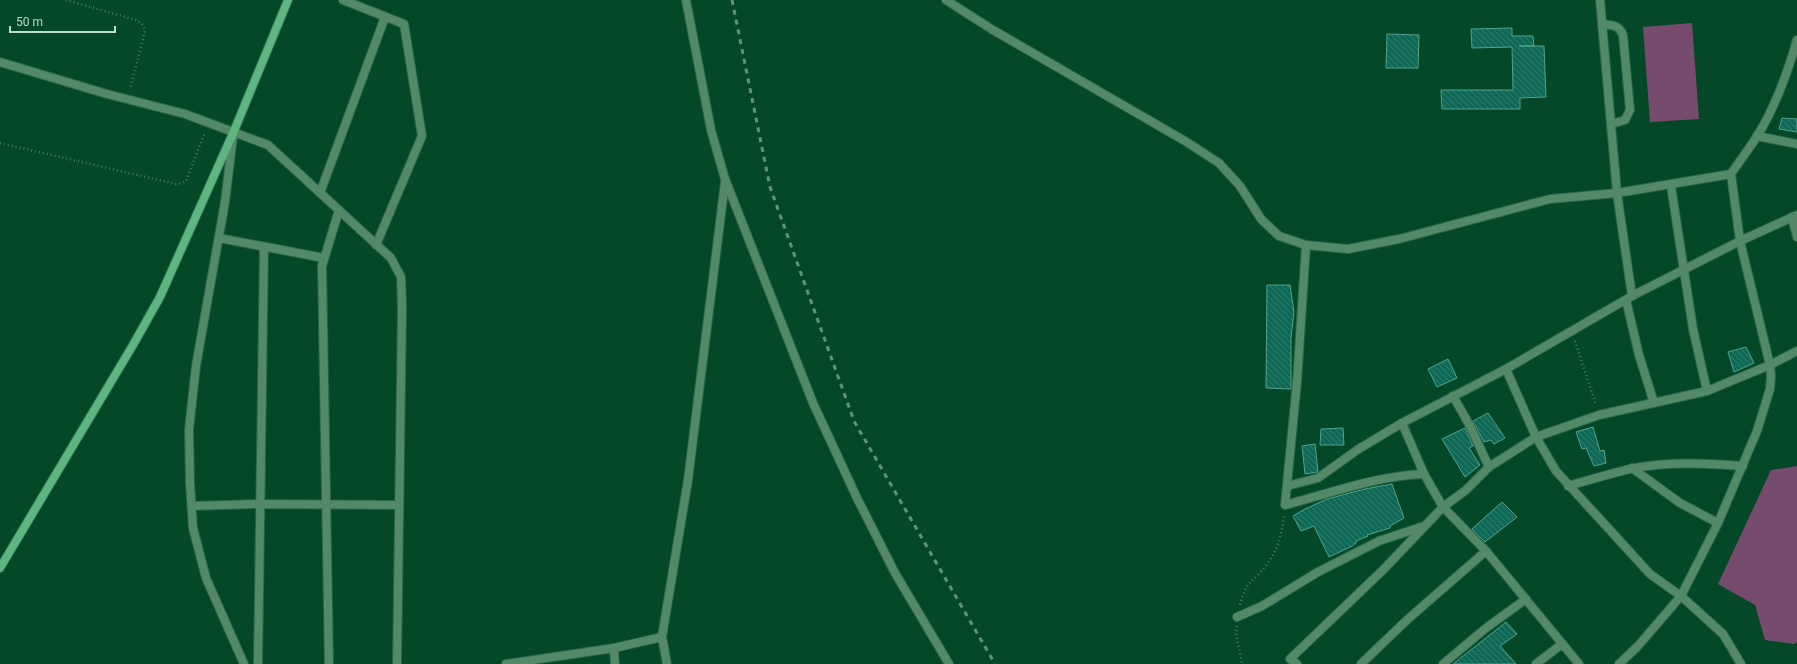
<svg xmlns="http://www.w3.org/2000/svg" width="1797" height="664" font-family="Roboto,sans-serif">
<style>
.green{fill:#774b6d}
.building{fill:url(#building-back-hatch);stroke:#53a28f}
.lines{fill:none;stroke-linecap:round;stroke-linejoin:round}
.lane-casing{stroke:#296647;stroke-width:10}
.street-casing{stroke:#296647;stroke-width:10}
.secondary-casing{stroke:#296647;stroke-width:10}
.path{stroke:#477d61;stroke-width:2.5;stroke-dasharray:1 3;stroke-linecap:butt}
.lane{stroke:#548968;stroke-width:8}
.street{stroke:#548968;stroke-width:8}
.secondary{stroke:#5db580;stroke-width:8}
.rail{stroke:#629379;stroke-width:3;stroke-dasharray:5 5;stroke-linecap:butt}
</style>
<defs>
<pattern id="building-back-hatch" width="6" height="6" patternUnits="userSpaceOnUse"><rect width="6" height="6" fill="#0d6957"/><path d="M-1 5l2 2M0 0l6 6M5-1l2 2" fill="none" stroke="#2e7e6e"/></pattern>
</defs>
<rect width="100%" height="100%" fill="#044827"/>
<g class="green">
<path d="M1692,23L1699,119L1650,122L1643,27Z"/>
<path d="M1797,466V642L1794,644L1765,640L1755,605L1718,584L1771,470Z"/>
</g>
<g class="building">
<path d="M1512,28V36H1533L1534,46H1519H1544L1546,97L1520,98V109H1442L1441,90H1513L1512,47L1472,48L1471,29Z"/>
<path d="M1387,34L1419,35L1418,68H1386Z"/>
<path d="M1782,118L1797,119V132L1779,129Z"/>
<path d="M1267,285H1290L1294,312L1291,338V389L1266,388Z"/>
<path d="M1746,347L1754,363L1734,372L1728,352Z"/>
<path d="M1448,359L1457,378L1437,387L1428,369Z"/>
<path d="M1488,413L1505,438L1494,444L1491,440L1484,442L1473,421Z"/>
<path d="M1593,427L1600,451L1604,450L1606,463L1594,466L1586,448L1582,449L1576,432Z"/>
<path d="M1343,428L1344,445H1320L1321,429Z"/>
<path d="M1465,428L1473,446L1469,448L1480,465L1465,477L1442,439Z"/>
<path d="M1315,444L1318,472L1305,474L1302,446Z"/>
<path d="M1392,484L1404,518L1390,526V528L1367,535L1368,536L1356,541V543L1352,546L1329,557L1314,526L1301,531L1293,516L1305,509L1327,499L1365,489Z"/>
<path d="M1502,502L1517,517L1485,542L1472,529Z"/>
<path d="M1506,622L1517,634L1500,646L1516,664H1453Z"/>
</g>
<g class="lines">
<defs>
<path id="lane" d="M1602,24C1612,25 1619,25 1623,35L1630,110L1625,120L1611,124"/>
<g id="street">
<path d="M343,0L404,24L422,136L376,245"/>
<path d="M686,0L711,130L725,179L813,403L857,498L895,573L949,664"/>
<path d="M946,0L993,30L1185,141L1219,163L1240,186L1261,219L1279,236L1306,245L1348,249L1399,239L1550,199L1617,193L1731,174"/>
<path d="M1600,0L1617,193L1632,296"/>
<path d="M0,62L107,94L185,114L268,145L391,258L401,277L402,308L397,664"/>
<path d="M233,136L225,202L196,366L189,430L190,483L193,528L206,578L244,664"/>
<path d="M1757,136L1797,144"/>
<path d="M1671,186L1693,329L1707,391"/>
<path d="M320,193L385,17"/>
<path d="M1792,217L1797,237"/>
<path d="M219,238L324,258"/>
<path d="M1306,245L1297,382L1285,505C1331,493 1376,476 1424,474"/>
<path d="M1626,300L1639,355L1654,403"/>
<path d="M1506,369L1536,437L1556,471L1650,574L1681,596L1723,634L1741,664"/>
<path d="M1453,396L1470,426L1489,467"/>
<path d="M1402,423L1424,474L1443,507L1486,551L1579,664"/>
<path d="M1632,468L1680,503L1718,523"/>
<path d="M1287,486L1318,478L1357,450L1402,423L1506,369L1632,296L1740,241L1797,215"/>
<path d="M1568,486C1589,480 1609,474 1630,469C1664,461 1709,463 1743,466"/>
<path d="M192,506L260,504L399,505"/>
<path d="M1237,617L1262,606L1318,572L1379,541L1424,526"/>
<path d="M614,648L662,637"/>
<path d="M258,664L264,247"/>
<path d="M329,664L322,266L339,210"/>
<path d="M506,664L614,648L615,664"/>
<path d="M667,664L662,637L688,480L725,182"/>
<path d="M1297,664L1290,659L1383,570L1443,507L1466,490L1489,467L1536,437L1599,415L1707,391L1770,365L1797,351"/>
<path d="M1361,664L1408,619L1486,551"/>
<path d="M1443,664L1486,628L1526,599"/>
<path d="M1536,664L1562,644"/>
<path d="M1619,664L1638,646L1681,596L1718,523L1757,431L1770,389L1771,376L1770,365L1740,241L1731,174C1741,159 1753,144 1762,128C1778,100 1788,71 1797,40"/>
</g>
<path id="secondary" d="M0,568L133,345L160,297L234,131L288,0"/>
</defs>
<use href="#lane" class="lane-casing"/>
<use href="#street" class="street-casing"/>
<use href="#secondary" class="secondary-casing"/>
<g class="path">
<path d="M66,0L136,20L142,24L145,31L130,89"/>
<path d="M0,143L176,184L182,183L186,181L205,132"/>
<path d="M1575,341L1596,405"/>
<path d="M1240,605C1247,578 1253,584 1267,564C1279,548 1282,533 1284,514"/>
<path d="M1237,626L1236,633L1242,664"/>
</g>
<use href="#lane" class="lane"/>
<use href="#street" class="street"/>
<use href="#secondary" class="secondary"/>
<path class="rail" d="M732,0L770,187L854,421L995,664"/>
</g>
<path d="M10 26v6h105v-6" fill="none" stroke="#bfddc9" stroke-width="2"/>
<text x="16" y="26" font-size="12" fill="#bfddc9" stroke="#044827" stroke-width="3" paint-order="stroke">50 m</text>
</svg>
